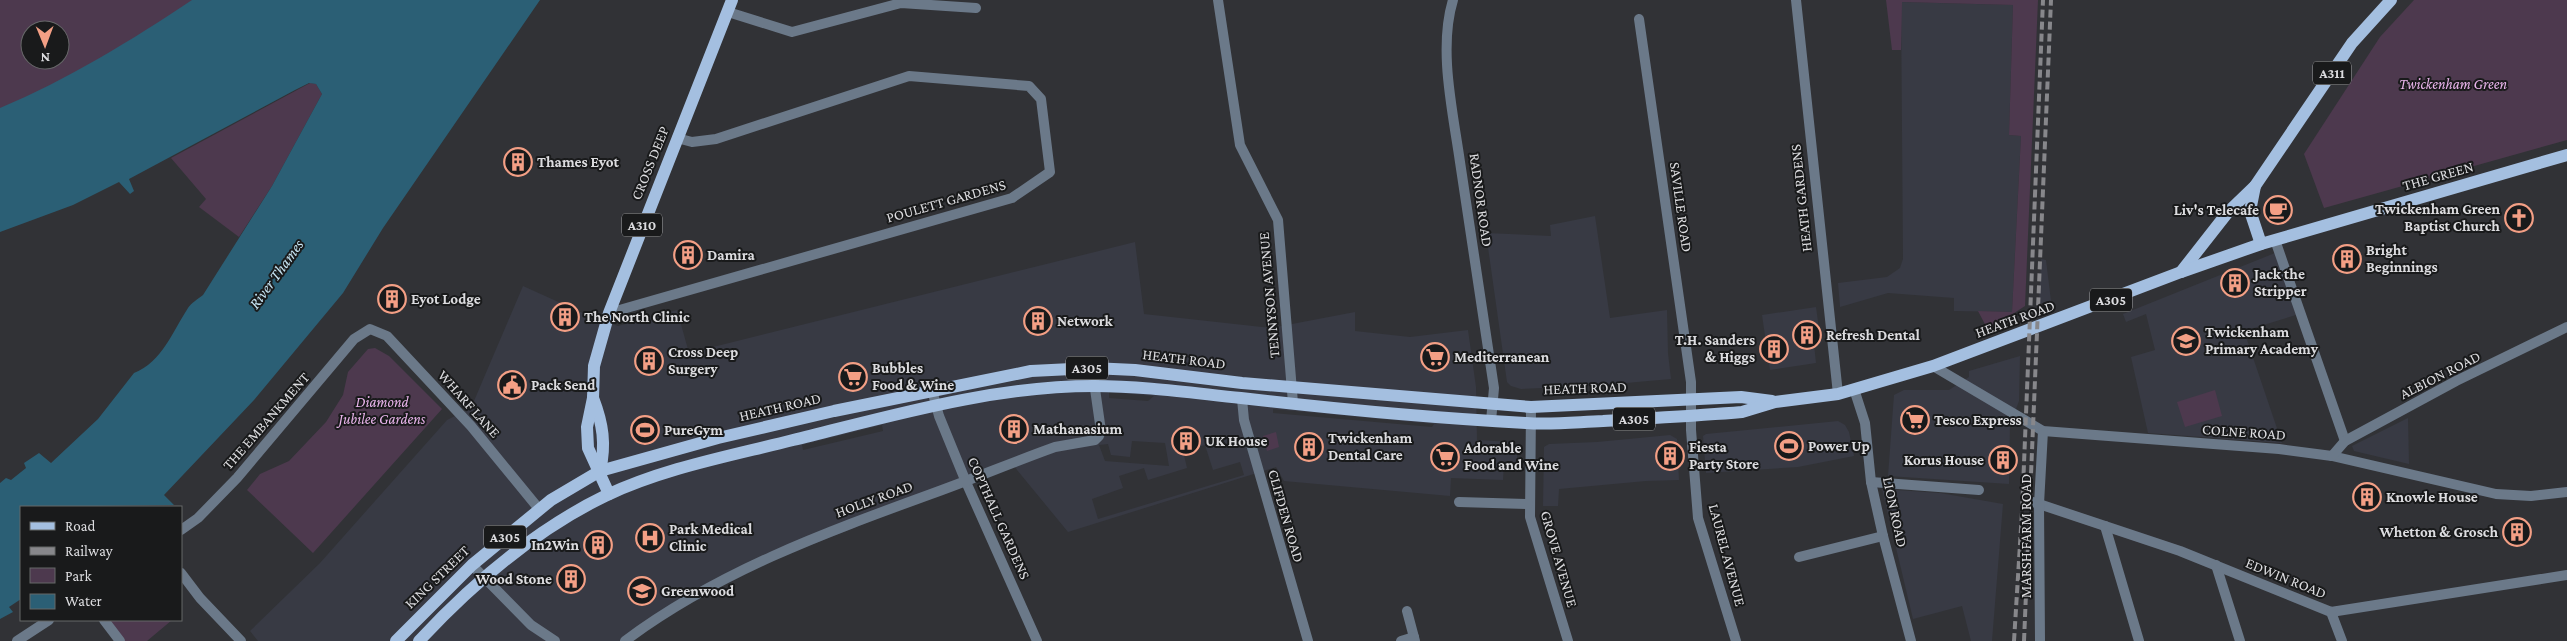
<svg xmlns="http://www.w3.org/2000/svg" width="2567" height="641" font-family="'Crimson Pro',serif">
<style>
.built{fill:#383a44;fill-rule:evenodd}
.green{fill:#4d394e;fill-rule:evenodd}
.water{fill:#2b5f75}
.lines{fill:none;stroke-linecap:round;stroke-linejoin:round}
.minor{stroke:#6b7989;stroke-width:10}
.primary{stroke:#a4bfe0;stroke-width:12}
.rail{stroke:#87878b;stroke-width:4;stroke-dasharray:8 4;stroke-linecap:butt}
.labels{text-anchor:middle;dominant-baseline:central;stroke-width:4;stroke-linejoin:round;paint-order:stroke}
.shield{fill:#191a1b;stroke:#a2a2a4;stroke-width:1}
.shield-label{font-size:14px;font-weight:bold;fill:#dcdcdf}
.park-label{font-size:15px;font-style:italic;fill:#e9b4eb;stroke:#191a1b}
.poi-label{font-size:15px;font-weight:bold;fill:#dcdcdf;stroke:#191a1b;text-anchor:start}
.street-label{font-size:15px;fill:#dcdcdf;stroke:#191a1b}
.water-label{font-size:16px;font-style:italic;fill:#c8e7f6;stroke:#191a1b}
</style>
<rect width="100%" height="100%" fill="#313236"/>
<g class="built">
<path d="M1901,2L2013,5L2009,135L2021,136L2012,312L1954,311V298L1888,293L1840,307L1838,283L1887,277L1900,268L1903,259Z"/>
<path d="M1595,216L1610,318L1667,310L1668,353L1671,379L1592,386L1521,389L1511,386L1507,382L1486,233L1551,236L1550,225Z"/>
<path d="M1135,242L1144,314L1271,328L1355,312V331L1410,337L1468,330L1476,387L1477,440L1513,442L1517,447V464H1504L1503,480L1451,478L1450,496L1284,481L1276,467L1068,532L1013,465L732,576L628,641H258L250,631L320,563L447,420L471,408L523,286L585,314L618,326L677,310L689,353ZM1109,392L1154,396L1148,401L1109,398ZM1273,409L1434,424L1432,427L1273,413ZM882,425L883,431L803,450L802,445ZM1132,441L1165,443L1169,466L1105,461L1099,445L1108,444L1111,455L1130,457ZM1205,445L1213,470L1240,462L1244,475L1098,519L1092,499L1123,488L1119,476L1144,468L1148,480L1187,468L1183,451Z"/>
<path d="M2275,253L2296,315L2244,331L2282,443L2148,433L2131,357L2155,350L2146,314L2126,322L2123,314Z"/>
<path d="M2041,259L2046,260L2051,301L2039,304Z"/>
<path d="M1816,307L1821,343L1814,344L1816,363L1770,370L1762,315Z"/>
<path d="M2020,356L2019,401L2010,424L2009,484L1888,476L1894,395L1904,390H1949L1969,377V371Z"/>
<path d="M2408,418L2409,464L2354,451L2352,446Z"/>
<path d="M1838,421L1845,425L1849,432L1854,456L1798,467L1706,473L1703,436L1706,434Z"/>
<path d="M1670,435L1677,439L1679,480L1646,481L1559,489L1558,506H1543L1544,447L1549,444L1597,442Z"/>
<path d="M1882,489L1940,493L2003,504L1992,641H1971L1962,606L1913,619Z"/>
</g>
<g class="green">
<path d="M0,0H204L0,119ZM30,30H60V60H30Z"/>
<path d="M1886,0H2038L2025,306L1988,330L1978,311L2012,312L2021,136L2009,135L2013,5L1902,2L1901,50H1892Z"/>
<path d="M2414,0H2567V140L2324,208L2304,154L2380,37Z"/>
<path d="M310,83L316,84L322,94L272,186L239,237L199,207L206,199L171,158Z"/>
<path d="M375,348L389,356L442,409L313,553L247,490L260,474L289,461L326,422L343,395L348,372L368,349Z"/>
<path d="M2215,390L2222,416L2185,427L2177,402Z"/>
<path d="M1276,432L1279,447L1267,451L1263,436Z"/>
<path d="M110,620H172L147,641H124Z"/>
</g>
<path class="water" d="M192,0H540L383,228L343,293L254,400L164,495L174,505L21,507V599L9,607L13,612L0,619V483L6,478L11,480L26,468L24,463L39,453L51,463L98,419L134,373C162,362 173,331 188,308C191,303 198,299 203,295L272,186L322,94L316,84L309,83L295,90L129,179L134,191L130,194L119,182L73,205L0,232V108C67,80 132,40 192,0Z"/>
<g class="lines">
<g class="minor">
<path d="M1218,0L1240,145L1278,220L1293,403"/>
<path d="M1453,0C1438,49 1453,112 1460,162C1471,238 1483,313 1494,388L1491,421"/>
<path d="M1796,0L1838,394"/>
<path d="M728,12L792,32L901,3L976,8"/>
<path d="M1639,19L1691,382V430L1698,518L1736,641"/>
<path d="M2275,240L2345,441"/>
<path d="M609,313L1012,198L1050,172L1041,99L1029,86L909,76L716,139L692,142L677,138"/>
<path d="M1933,366L2043,431L2279,449L2332,456L2496,494L2531,496L2567,492"/>
<path d="M1854,389L1865,423L1871,482L1883,536L1911,641"/>
<path d="M932,390L939,416L966,482L1037,641"/>
<path d="M1242,399L1244,420L1308,641"/>
<path d="M1531,407L1530,517L1568,641"/>
<path d="M2332,456L2345,441L2456,381L2567,327"/>
<path d="M1871,482L1979,490"/>
<path d="M1459,502L1528,504"/>
<path d="M2033,502L2180,551L2331,612L2567,575"/>
<path d="M2105,526L2139,641"/>
<path d="M181,530L198,518L237,478L354,339L370,329L387,336L471,426L539,509"/>
<path d="M1799,557L1883,536"/>
<path d="M472,565L531,625L555,641"/>
<path d="M2216,565L2240,641"/>
<path d="M181,573L200,598L241,641"/>
<path d="M1407,611L1415,641"/>
<path d="M2331,612L2342,641"/>
<path d="M104,620L120,641"/>
<path d="M17,641L49,620"/>
<path d="M625,641C717,572 824,533 931,494C973,479 1013,462 1055,447L1095,440L1099,436L1101,431L1092,368"/>
<path d="M1401,641L1414,637"/>
<path d="M2040,641L2039,504L2043,431"/>
</g>
<g class="primary">
<path d="M2255,186L2250,211L2261,244"/>
<path d="M2181,272L2228,212L2255,186L2352,43L2391,0"/>
<path d="M593,398C603,424 606,444 600,471"/>
<path d="M609,494L588,448L587,427L593,398L594,366L609,313L732,0"/>
<path d="M396,641L472,565L551,500L600,471L718,438L834,411L1031,371L1092,368L1135,370L1242,383L1531,407L1741,397L1772,401"/>
<path d="M419,641C473,583 533,531 605,496C664,468 730,456 793,440C891,416 992,386 1094,386C1144,386 1192,393 1241,398C1335,409 1431,418 1526,423C1551,425 1577,422 1603,421C1649,418 1696,416 1742,412L1775,402L1838,394L1933,366L2181,272L2261,244L2567,155"/>
</g>
<g class="rail">
<path d="M2014,641L2022,512L2043,0"/>
<path d="M2024,641L2051,0"/>
</g>
</g>
<defs>
<symbol id="building-ring" viewBox="-11 -11 22 22"><circle r="9.5" fill="#191a1b" stroke="#f39f85" stroke-width="1.5"/><path d="M-4-6H4V6H1V3H-1V6H-4ZM-2.5-4.3h1.7v1.8h-1.7ZM.8-4.3h1.7v1.8H.8ZM-2.5-1h1.7V.8h-1.7ZM.8-1h1.7V.8H.8Z" fill="#f39f85"/></symbol>
<symbol id="cafe-ring" viewBox="-11 -11 22 22"><circle r="9.5" fill="#191a1b" stroke="#f39f85" stroke-width="1.5"/><path d="M-5.5-4.5H6V0H3Q3 3.5 0 3.5H-2.5Q-5.5 3.5-5.5 0ZM3-3.2v2h1.7v-2ZM-6 4.5H4V6H-6Z" fill="#f39f85"/></symbol>
<symbol id="church-ring" viewBox="-11 -11 22 22"><circle r="9.5" fill="#191a1b" stroke="#f39f85" stroke-width="1.5"/><path d="M-1.2-6h2.4v3.5h3.3v2.4h-3.3V6h-2.4V-.1h-3.3v-2.4h3.3Z" fill="#f39f85"/></symbol>
<symbol id="school-ring" viewBox="-11 -11 22 22"><circle r="9.5" fill="#191a1b" stroke="#f39f85" stroke-width="1.5"/><path d="M0-5L7-2L0 1L-7-2ZM-4 1L0 2.5L4 1V4Q0 6-4 4Z" fill="#f39f85"/></symbol>
<symbol id="supermarket-ring" viewBox="-11 -11 22 22"><circle r="9.5" fill="#191a1b" stroke="#f39f85" stroke-width="1.5"/><path d="M-6-5.5h2.5l.6 2H6L4.5 2H-2.5L-4.4-4H-6ZM-1.5 3.2a1.3 1.3 0 1 0 .1 0ZM3 3.2a1.3 1.3 0 1 0 .1 0Z" fill="#f39f85"/></symbol>
<symbol id="civic-ring" viewBox="-11 -11 22 22"><circle r="9.5" fill="#191a1b" stroke="#f39f85" stroke-width="1.5"/><path d="M-.6-6.5H3V-4.5H.6V-3L4-1V1h2V6H-6V1h2V-1L-.6-3ZM-1.2 2.5V6h2.4V2.5Z" fill="#f39f85"/></symbol>
<symbol id="stadium-ring" viewBox="-11 -11 22 22"><circle r="9.5" fill="#191a1b" stroke="#f39f85" stroke-width="1.5"/><path d="M0-5a6.5 5 0 1 0 0 10a6.5 5 0 1 0 0-10ZM-3.5-1.8h7v3.6h-7Z" fill="#f39f85"/></symbol>
<symbol id="hospital-ring" viewBox="-11 -11 22 22"><circle r="9.5" fill="#191a1b" stroke="#f39f85" stroke-width="1.5"/><path d="M-5-5h3v3.5h4V-5h3V5h-3V1.5h-4V5h-3Z" fill="#f39f85"/></symbol>
</defs>
<g fill-rule="evenodd">
<use href="#building-ring" x="502" y="146" width="32" height="32"/>
<use href="#cafe-ring" x="2262" y="194" width="32" height="32"/>
<use href="#church-ring" x="2503" y="202" width="32" height="32"/>
<use href="#building-ring" x="672" y="239" width="32" height="32"/>
<use href="#building-ring" x="2331" y="243" width="32" height="32"/>
<use href="#building-ring" x="2219" y="267" width="32" height="32"/>
<use href="#building-ring" x="376" y="283" width="32" height="32"/>
<use href="#building-ring" x="549" y="301" width="32" height="32"/>
<use href="#building-ring" x="1022" y="305" width="32" height="32"/>
<use href="#building-ring" x="1791" y="319" width="32" height="32"/>
<use href="#school-ring" x="2170" y="325" width="32" height="32"/>
<use href="#building-ring" x="1758" y="333" width="32" height="32"/>
<use href="#supermarket-ring" x="1419" y="341" width="32" height="32"/>
<use href="#building-ring" x="633" y="345" width="32" height="32"/>
<use href="#supermarket-ring" x="837" y="361" width="32" height="32"/>
<use href="#civic-ring" x="496" y="369" width="32" height="32"/>
<use href="#supermarket-ring" x="1899" y="404" width="32" height="32"/>
<use href="#building-ring" x="998" y="413" width="32" height="32"/>
<use href="#stadium-ring" x="629" y="414" width="32" height="32"/>
<use href="#building-ring" x="1170" y="425" width="32" height="32"/>
<use href="#stadium-ring" x="1773" y="430" width="32" height="32"/>
<use href="#building-ring" x="1293" y="431" width="32" height="32"/>
<use href="#building-ring" x="1654" y="440" width="32" height="32"/>
<use href="#supermarket-ring" x="1429" y="441" width="32" height="32"/>
<use href="#building-ring" x="1987" y="444" width="32" height="32"/>
<use href="#building-ring" x="2351" y="481" width="32" height="32"/>
<use href="#building-ring" x="2501" y="516" width="32" height="32"/>
<use href="#hospital-ring" x="634" y="522" width="32" height="32"/>
<use href="#building-ring" x="582" y="529" width="32" height="32"/>
<use href="#building-ring" x="555" y="563" width="32" height="32"/>
<use href="#school-ring" x="626" y="575" width="32" height="32"/>
</g>
<g class="labels">
<g class="shield">
<rect x="2313" y="61.5" width="38" height="23" rx="4"/>
<rect x="622" y="213.5" width="40" height="23" rx="4"/>
<rect x="2090" y="288.5" width="42" height="23" rx="4"/>
<rect x="1066" y="356.5" width="42" height="23" rx="4"/>
<rect x="1613" y="407.5" width="42" height="23" rx="4"/>
<rect x="484" y="525.5" width="42" height="23" rx="4"/>
</g>
<g class="shield-label">
<text x="2332" y="73">A311</text>
<text x="642" y="225">A310</text>
<text x="2111" y="300">A305</text>
<text x="1087" y="368">A305</text>
<text x="1634" y="419">A305</text>
<text x="505" y="537">A305</text>
</g>
<g class="park-label">
<text x="2453" y="84">Twickenham Green</text>
<text x="382" y="402">Diamond<tspan x="382" dy="17">Jubilee Gardens</tspan></text>
</g>
<g class="poi-label">
<text x="537" y="162">Thames Eyot</text>
<text x="2500" y="209" text-anchor="end">Twickenham Green<tspan x="2500" dy="17">Baptist Church</tspan></text>
<text x="2259" y="210" text-anchor="end">Liv's Telecafe</text>
<text x="2366" y="250">Bright<tspan x="2366" dy="17">Beginnings</tspan></text>
<text x="707" y="255">Damira</text>
<text x="2254" y="274">Jack the<tspan x="2254" dy="17">Stripper</tspan></text>
<text x="411" y="299">Eyot Lodge</text>
<text x="584" y="317">The North Clinic</text>
<text x="1057" y="321">Network</text>
<text x="2205" y="332">Twickenham<tspan x="2205" dy="17">Primary Academy</tspan></text>
<text x="1826" y="335">Refresh Dental</text>
<text x="1755" y="340" text-anchor="end">T.H. Sanders<tspan x="1755" dy="17">&amp; Higgs</tspan></text>
<text x="668" y="352">Cross Deep<tspan x="668" dy="17">Surgery</tspan></text>
<text x="1454" y="357">Mediterranean</text>
<text x="872" y="368">Bubbles<tspan x="872" dy="17">Food &amp; Wine</tspan></text>
<text x="531" y="385">Pack Send</text>
<text x="1934" y="420">Tesco Express</text>
<text x="1033" y="429">Mathanasium</text>
<text x="664" y="430">PureGym</text>
<text x="1328" y="438">Twickenham<tspan x="1328" dy="17">Dental Care</tspan></text>
<text x="1205" y="441">UK House</text>
<text x="1808" y="446">Power Up</text>
<text x="1689" y="447">Fiesta<tspan x="1689" dy="17">Party Store</tspan></text>
<text x="1464" y="448">Adorable<tspan x="1464" dy="17">Food and Wine</tspan></text>
<text x="1984" y="460" text-anchor="end">Korus House</text>
<text x="2386" y="497">Knowle House</text>
<text x="669" y="529">Park Medical<tspan x="669" dy="17">Clinic</tspan></text>
<text x="2498" y="532" text-anchor="end">Whetton &amp; Grosch</text>
<text x="579" y="545" text-anchor="end">In2Win</text>
<text x="552" y="579" text-anchor="end">Wood Stone</text>
<text x="661" y="591">Greenwood</text>
</g>
<g class="street-label">
<text transform="translate(650 163) rotate(-68)">CROSS DEEP</text>
<text transform="translate(2438 176) rotate(-16)">THE GREEN</text>
<text transform="translate(1801 198) rotate(-96)">HEATH GARDENS</text>
<text transform="translate(1481 200) rotate(82)">RADNOR ROAD</text>
<text transform="translate(946 201) rotate(-16)">POULETT GARDENS</text>
<text transform="translate(1681 207) rotate(82)">SAVILLE ROAD</text>
<text transform="translate(1269 295) rotate(-95)">TENNYSON AVENUE</text>
<text transform="translate(2015 319) rotate(-20)">HEATH ROAD</text>
<text transform="translate(1184 359) rotate(7)">HEATH ROAD</text>
<text transform="translate(2440 375) rotate(-27)">ALBION ROAD</text>
<text transform="translate(1585 388) rotate(-2)">HEATH ROAD</text>
<text transform="translate(469 404) rotate(48)">WHARF LANE</text>
<text transform="translate(780 407) rotate(-13)">HEATH ROAD</text>
<text transform="translate(266 421) rotate(-49)">THE EMBANKMENT</text>
<text transform="translate(2244 432) rotate(4)">COLNE ROAD</text>
<text transform="translate(874 499) rotate(-20)">HOLLY ROAD</text>
<text transform="translate(1895 512) rotate(78)">LION ROAD</text>
<text transform="translate(1286 516) rotate(74)">CLIFDEN ROAD</text>
<text transform="translate(999 518) rotate(66)">COPTHALL GARDENS</text>
<text transform="translate(2026 536) rotate(-90)">MARSH FARM ROAD</text>
<text transform="translate(1727 555) rotate(75)">LAUREL AVENUE</text>
<text transform="translate(1559 559) rotate(74)">GROVE AVENUE</text>
<text transform="translate(437 577) rotate(-44)">KING STREET</text>
<text transform="translate(2286 578) rotate(22)">EDWIN ROAD</text>
</g>
<g class="water-label">
<text transform="translate(276 274) rotate(-54)">River Thames</text>
</g>
</g>
<rect x="20" y="506" width="162" height="115" fill="#191a1b" stroke="#676869"/>
<rect x="30" y="522" width="25" height="8" fill="#a4bfe0" stroke="#676869"/>
<text x="65" y="531" font-size="15" fill="#dcdcdf">Road</text>
<rect x="30" y="547" width="25" height="8" fill="#87878b" stroke="#676869"/>
<text x="65" y="556" font-size="15" fill="#dcdcdf">Railway</text>
<rect x="30" y="568" width="25" height="15" fill="#4d394e" stroke="#676869"/>
<text x="65" y="581" font-size="15" fill="#dcdcdf">Park</text>
<rect x="30" y="594" width="25" height="15" fill="#2b5f75" stroke="#676869"/>
<text x="65" y="606" font-size="15" fill="#dcdcdf">Water</text>
<g transform="translate(45 45) rotate(179)"><circle r="24" fill="#191a1b" stroke="#676869"/>
<path d="M0-4L9 19L0 12L-9 19Z" fill="#f39f85"/>
<text y="-8" font-size="14" font-weight="bold" text-anchor="middle" fill="#dcdcdf">N</text>
</g>
</svg>
